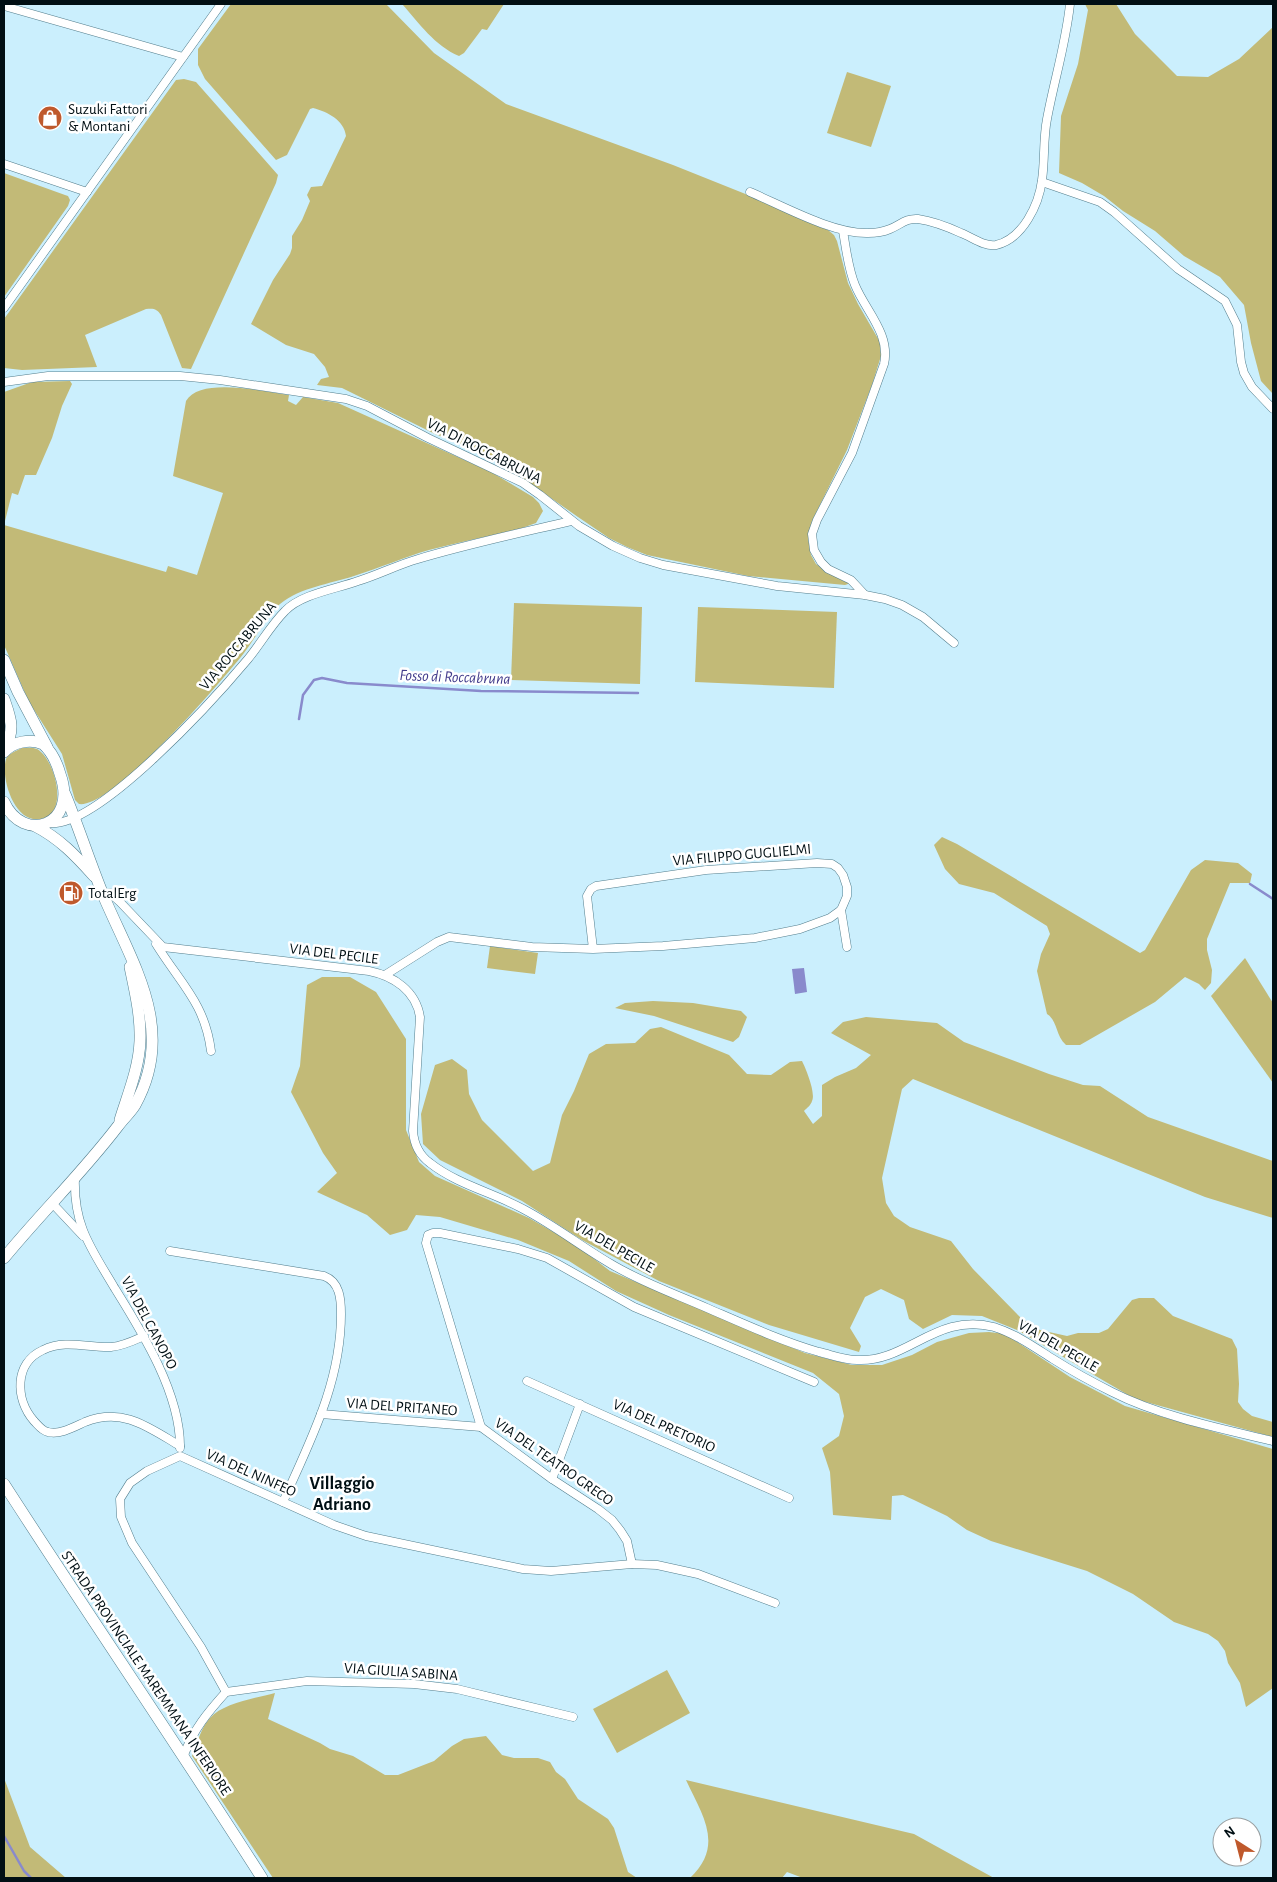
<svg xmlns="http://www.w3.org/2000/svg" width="1277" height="1882" font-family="'Alegreya Sans',sans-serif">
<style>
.green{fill:#c2ba77}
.water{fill:#898acc}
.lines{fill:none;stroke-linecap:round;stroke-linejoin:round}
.stream{stroke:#898acc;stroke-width:2.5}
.street-casing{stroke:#537e8d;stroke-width:9}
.secondary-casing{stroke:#537e8d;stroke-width:12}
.street{stroke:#fff;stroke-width:8}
.secondary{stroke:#fff;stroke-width:11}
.labels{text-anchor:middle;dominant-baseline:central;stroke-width:5;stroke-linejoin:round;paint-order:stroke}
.poi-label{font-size:15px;fill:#010f14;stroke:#fff;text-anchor:start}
.street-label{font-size:15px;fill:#010f14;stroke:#fff}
.water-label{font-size:16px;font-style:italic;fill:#433d8c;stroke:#fff}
.quarter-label{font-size:18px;font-weight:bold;fill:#010f14;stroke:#fff}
</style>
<rect width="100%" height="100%" fill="#cbeffd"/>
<g class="green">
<path d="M231,4H386L434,53L506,104L673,165L748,195L828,230L834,235L837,241L848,283L858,304L880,342L881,356L872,385L847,450L812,521L808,538L811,555L816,564L826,571L848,582V584L845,585L748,576L647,555L627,547L609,538L578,517L501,463L477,450L435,434L342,388L317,385L321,379L329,377L325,367L314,354L286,345L251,324L273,280L290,254L292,248V236L302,220L310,201L307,195L311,187L322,186L346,136C344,120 328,112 313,108L310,109L287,155L276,160L205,79L198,65V49Z"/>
<path d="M402,4H504L487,30L482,29L464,53L459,56C435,46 419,23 402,4Z"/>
<path d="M1085,4H1116L1135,34L1177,76L1208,77L1239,59L1273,27V394L1261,381L1251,343L1244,305L1220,277L1184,256L1155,231L1123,211L1104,196L1082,183L1059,173L1061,116L1078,64L1088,10Z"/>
<path d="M847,72L891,86L871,147L827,133Z"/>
<path d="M184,79L196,82L278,175L276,183L191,369L182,368L161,315C157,309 154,308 146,309L85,335L97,367L22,370L4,368V319L176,80Z"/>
<path d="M4,173L65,195L68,196L70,200L68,206L4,297Z"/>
<path d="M70,381L72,384L62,406L52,438L36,475H25L18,495L12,493L4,525L166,572L168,566L197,575L223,493L173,476L186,401C200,376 265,392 289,395L288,401L296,405L303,397L338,403L491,472L533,497L539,503L543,511L536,523L522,528C491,536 460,542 429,550C404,557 380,568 354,576C330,584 301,587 280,604C268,614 255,639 244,653C222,681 112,809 79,804L75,800L62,754L29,702L4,645V392L32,382Z"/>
<path d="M514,603L642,607L640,684L511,680Z"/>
<path d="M698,607L837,612L834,688L695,682Z"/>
<path d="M22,748C27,748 32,747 37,749C54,758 69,810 44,818C16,828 0,779 6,759C9,753 16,751 22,748Z"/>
<path d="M942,837L957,844L1140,953L1145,950L1191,870L1205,860L1238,863L1252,874L1250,883H1230L1207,939V950L1212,970L1211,983L1205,990L1199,984L1185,977L1155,1002L1080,1045H1066C1055,1035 1058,1021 1047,1014L1037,971L1041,954L1050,934L1047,926L994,893L959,884L945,869L934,845Z"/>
<path d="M490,946L538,953L535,974L487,968Z"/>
<path d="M1245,958L1273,1003V1083L1211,996Z"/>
<path d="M322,977H350L376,992L406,1039V1130L419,1162L435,1176L529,1218L576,1245L610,1271L805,1353L852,1365H882L912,1355L937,1342L969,1333L989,1332L1005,1334L1070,1377L1125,1406L1273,1449V1688L1246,1707L1240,1683L1228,1663L1225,1651L1218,1641L1208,1634L1174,1622L1133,1594L1087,1571L991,1541L967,1530L947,1516L914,1500L903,1495L892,1496L891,1520L833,1515L830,1472L822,1448L839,1436L844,1416L839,1394L813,1373L669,1315L616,1291L569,1261L518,1240L440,1217L416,1215L407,1230L390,1235L367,1215L317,1192L337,1173L323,1153L291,1092L300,1066L307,985Z"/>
<path d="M653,1001L693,1003L741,1011L747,1017L739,1037L733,1042L654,1016L615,1008L625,1003Z"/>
<path d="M866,1017L937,1023L964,1042L1049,1074L1083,1085L1100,1086L1148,1117L1273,1161V1218L1205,1197L913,1079L902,1089L882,1178L886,1203L894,1216L910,1227L951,1241L973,1269L1021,1318L1040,1330L1067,1336L1078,1333H1099L1108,1329L1132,1300L1139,1298H1154L1173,1316L1232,1339L1237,1349L1239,1384L1238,1402L1243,1409L1252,1416L1273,1422V1437L1135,1399L1017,1330L982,1316L952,1315L923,1329L909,1319L904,1300L881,1289L865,1297L850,1328L861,1346L859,1352L769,1325L659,1281L582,1240L522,1201L440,1160L423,1144L421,1114L435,1065L452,1059L467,1070L469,1094L482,1120L533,1171L550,1163L562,1115L574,1091L589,1054L606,1044L635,1043L650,1029L661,1027L729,1055L747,1074L771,1075L790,1062L802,1061C806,1069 816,1093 812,1101C811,1105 807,1108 804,1111L813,1124L822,1116V1085L835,1077L856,1068L871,1055L831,1033L843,1022Z"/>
<path d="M667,1670L690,1713L617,1753L593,1709Z"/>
<path d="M275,1693L268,1719L320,1743L330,1749L353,1756L385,1775H398L434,1761L452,1746L464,1739L486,1736L502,1755L514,1758H538L550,1762L556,1772L565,1779L578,1799L608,1819L614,1828L628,1872L637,1878H273L192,1756C197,1743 201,1728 210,1718C223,1703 256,1698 275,1693Z"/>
<path d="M4,1778L30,1847L66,1878H4Z"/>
<path d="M686,1780L914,1834L994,1878H803L787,1872L782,1878H690C725,1845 702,1815 686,1780Z"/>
</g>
<path class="water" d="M804,968L807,992L795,994L792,969Z"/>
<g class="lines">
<g class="stream">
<path d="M299,719L303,695L314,680L322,678L347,683L481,691L638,693"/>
<path d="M1250,884L1273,899"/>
<path d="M4,1836L24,1871L31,1878"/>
</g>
<defs>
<g id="street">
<path d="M4,6L183,57"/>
<path d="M4,164L87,192"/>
<path d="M1042,182L1100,202L1114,212L1178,269L1225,301L1237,325L1241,362L1244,373L1252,387L1273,409"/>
<path d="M750,192C783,206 833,234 868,233C875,233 883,232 890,229C900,225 906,218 918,219C932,221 948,227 961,233C972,237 984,247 996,245C1023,239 1039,204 1042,180C1045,160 1043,139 1047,119C1054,81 1066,43 1070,4"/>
<path d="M843,231C846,248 848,268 855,285C865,310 891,334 884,364L852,453L817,520L812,534L814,550L821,562L828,569L851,580L865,595"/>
<path d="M4,308L221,4"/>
<path d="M4,382L48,376H180L220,380L346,399L367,406L428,438L523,483L540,495L579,526L613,546L640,558L663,565L777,586L865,595L885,599L902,605L923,617L954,643"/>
<path d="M48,823C96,831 217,696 248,659C261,643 271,625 285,611C301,594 336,589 358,581C378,575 397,565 418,559C468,544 520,533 571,521"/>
<path d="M103,895L110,893L120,902L163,947L369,971C394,976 416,991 420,1017L413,1131C414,1144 419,1155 430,1163C458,1185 495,1193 525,1210C555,1226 582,1247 611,1264C641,1282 675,1294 707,1308C744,1324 781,1341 819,1352C832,1355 844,1360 857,1360C907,1363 936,1312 994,1327C1016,1334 1034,1347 1053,1359C1072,1371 1092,1382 1112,1392C1159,1416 1222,1429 1273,1441"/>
<path d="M841,910L847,947"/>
<path d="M156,944C180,983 205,1003 211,1051"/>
<path d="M385,975L437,942L449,937L532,947L593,949L663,946L755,938L800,929L830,918L841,910L847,896V887L843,875L838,868L832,864L817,863L706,870L596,886L591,889L587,896L593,949"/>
<path d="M75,1177C73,1225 91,1248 114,1287C142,1332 181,1394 180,1448"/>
<path d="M52,1203L83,1236"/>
<path d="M170,1251L324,1276C340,1282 341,1299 341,1314C341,1383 310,1441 283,1502"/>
<path d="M144,1336C133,1341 123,1346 111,1347C88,1348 65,1339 43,1350C14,1363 15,1399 34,1421C38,1425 42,1431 48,1432C60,1435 74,1427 85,1422C123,1407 148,1427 180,1446"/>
<path d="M527,1381L789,1498"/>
<path d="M321,1414L481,1427"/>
<path d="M552,1479L580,1404"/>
<path d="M632,1564L627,1541L620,1530L612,1520L598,1509L552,1479L481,1427L426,1243L428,1235L433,1233H440L518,1249L547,1258L634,1307L814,1382"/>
<path d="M226,1692L201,1647L132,1543L121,1517L120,1499L130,1483L147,1471L180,1456L334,1525L366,1536L523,1569L551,1571L632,1564L657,1565L698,1574L775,1603"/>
<path d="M226,1692L307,1681L414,1684L457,1689L573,1717"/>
<path d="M184,1755C193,1730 208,1712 226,1692"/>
</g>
<g id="secondary">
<path d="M4,660L18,692L47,747"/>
<path d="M4,699C11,719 15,728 5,750"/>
<path d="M4,752C13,742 30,738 43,744C52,752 57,763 60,774C79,826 23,844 4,802"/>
<path d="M35,826C59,838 76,856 94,876"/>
<path d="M120,1120C128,1094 139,1068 140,1041C141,1016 135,991 130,967"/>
<path d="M4,1258C41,1213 83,1172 118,1126C123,1119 130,1113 135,1105C177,1030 133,965 104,897C90,863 79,828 65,794"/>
<path d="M4,1484C89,1616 178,1746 262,1878"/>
</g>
</defs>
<use href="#street" class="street-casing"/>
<use href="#secondary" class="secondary-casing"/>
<use href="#street" class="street"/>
<use href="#secondary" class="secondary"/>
</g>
<defs>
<symbol id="shop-disc" viewBox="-11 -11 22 22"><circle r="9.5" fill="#bf592c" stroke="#fff"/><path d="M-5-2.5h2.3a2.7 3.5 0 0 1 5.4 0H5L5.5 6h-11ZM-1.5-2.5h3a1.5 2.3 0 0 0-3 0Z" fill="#fff"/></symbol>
<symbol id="fuel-disc" viewBox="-11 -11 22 22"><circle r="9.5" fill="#bf592c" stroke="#fff"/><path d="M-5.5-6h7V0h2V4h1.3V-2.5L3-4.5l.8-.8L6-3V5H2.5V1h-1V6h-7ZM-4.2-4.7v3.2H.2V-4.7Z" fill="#fff"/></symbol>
</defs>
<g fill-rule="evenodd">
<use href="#shop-disc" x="36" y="104" width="28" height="28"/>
<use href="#fuel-disc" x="57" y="879" width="28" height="28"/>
</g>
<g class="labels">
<g class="poi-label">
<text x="68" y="109">Suzuki Fattori<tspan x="68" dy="17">&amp; Montani</tspan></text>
<text x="88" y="893">TotalErg</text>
</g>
<g class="street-label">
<text transform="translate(484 451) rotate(27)">VIA DI ROCCABRUNA</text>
<text transform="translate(238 646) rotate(-50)">VIA ROCCABRUNA</text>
<text transform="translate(742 855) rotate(-5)">VIA FILIPPO GUGLIELMI</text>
<text transform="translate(334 954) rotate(7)">VIA DEL PECILE</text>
<text transform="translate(614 1247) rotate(30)">VIA DEL PECILE</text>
<text transform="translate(149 1323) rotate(62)">VIA DEL CANOPO</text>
<text transform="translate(1058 1346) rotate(30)">VIA DEL PECILE</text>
<text transform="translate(402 1407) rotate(4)">VIA DEL PRITANEO</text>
<text transform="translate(664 1426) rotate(24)">VIA DEL PRETORIO</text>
<text transform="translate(554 1462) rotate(35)">VIA DEL TEATRO GRECO</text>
<text transform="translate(251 1473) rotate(24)">VIA DEL NINFEO</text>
<text transform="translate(401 1672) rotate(4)">VIA GIULIA SABINA</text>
<text transform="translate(146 1673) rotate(56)">STRADA PROVINCIALE MAREMMANA INFERIORE</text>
</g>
<g class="water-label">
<text transform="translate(455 677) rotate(2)">Fosso di Roccabruna</text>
</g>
<g class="quarter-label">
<text x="342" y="1484">Villaggio<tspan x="342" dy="21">Adriano</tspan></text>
</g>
</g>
<rect width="1277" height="1882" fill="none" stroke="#010f14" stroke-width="10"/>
<g transform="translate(1237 1842) rotate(324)"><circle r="24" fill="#ffffff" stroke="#999fa1"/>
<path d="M0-4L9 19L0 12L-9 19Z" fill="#bf592c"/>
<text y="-8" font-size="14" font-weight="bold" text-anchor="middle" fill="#010f14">N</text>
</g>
</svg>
